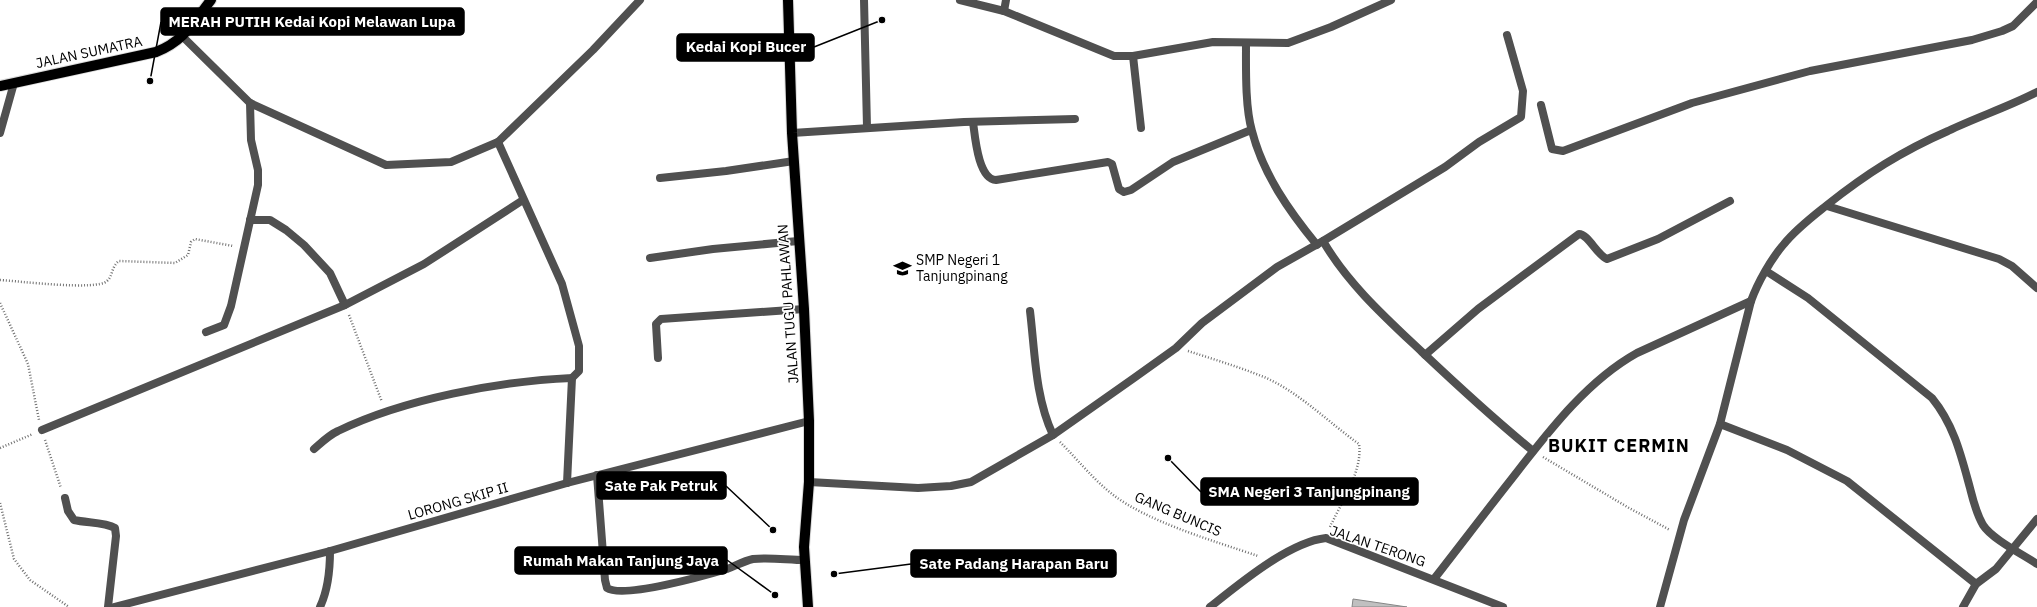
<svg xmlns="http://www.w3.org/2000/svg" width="2037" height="607" font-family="'IBM Plex Sans',sans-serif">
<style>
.building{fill:#c0c0c0;stroke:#868686}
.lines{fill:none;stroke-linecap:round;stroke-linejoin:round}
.primary-casing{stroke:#dbdbdb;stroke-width:12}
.path{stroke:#727272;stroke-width:2.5;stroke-dasharray:1 2;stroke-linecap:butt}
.street{stroke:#505050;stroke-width:8}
.primary{stroke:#000;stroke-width:10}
.labels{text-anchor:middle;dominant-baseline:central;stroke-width:3.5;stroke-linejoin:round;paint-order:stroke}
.street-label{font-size:14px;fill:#000;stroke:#fff}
.poi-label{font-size:14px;fill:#000;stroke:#fff;text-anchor:start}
.district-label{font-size:18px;font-weight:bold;letter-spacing:1px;fill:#000;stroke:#fff}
.leader{fill:none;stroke:#000;stroke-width:1.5}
.callout-dot{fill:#000;stroke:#fff;stroke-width:1.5}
.callout{fill:#000;stroke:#000;stroke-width:1.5}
.callout-label{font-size:15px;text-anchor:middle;font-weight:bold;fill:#fff}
</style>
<rect width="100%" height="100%" fill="#fff"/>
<path class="building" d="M1353,599L1407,607H1352Z"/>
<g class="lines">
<defs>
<g id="primary">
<path d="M788,0L792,133L804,309L809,421V482L804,547L808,607"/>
<path d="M0,86L156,52C184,41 193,23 211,0"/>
</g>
</defs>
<use href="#primary" class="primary-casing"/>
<g class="path">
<path d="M0,280C18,281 97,291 107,281C113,276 111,267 119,261L175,263L188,255L191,242L195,239L233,246"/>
<path d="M0,303L28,364L39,420"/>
<path d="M349,315L382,402"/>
<path d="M1188,351C1213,359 1239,367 1264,377C1299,392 1328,422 1359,444C1363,471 1341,503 1330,527"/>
<path d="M45,440L61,488"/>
<path d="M1060,442C1077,459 1093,479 1112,494C1148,522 1214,541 1258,556"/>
<path d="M0,448L33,434"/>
<path d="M1543,457L1629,508L1670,530"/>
<path d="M0,503L14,559L30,580L69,607"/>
</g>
<g class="street">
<path d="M864,0L867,127"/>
<path d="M960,0L1004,11L1114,56H1133L1213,42L1288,43L1331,27L1391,0"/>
<path d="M1004,11L1006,0"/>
<path d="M183,37L250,103L386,165L451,162L498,142L593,50L640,0"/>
<path d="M1246,43C1246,68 1245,107 1252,131C1263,174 1289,211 1317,245"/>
<path d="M1133,56L1141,128"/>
<path d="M1541,105L1552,149L1563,151L1692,103L1810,71L1972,40L2002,31L2013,26L2037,2"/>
<path d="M973,122C975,136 978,179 996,180L1108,162L1112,164L1119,189L1124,192L1131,190L1173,162L1251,130"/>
<path d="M0,133L14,83"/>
<path d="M792,133L964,122L1075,119"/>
<path d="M660,178L726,171L794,161"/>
<path d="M1827,206L1999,259L2012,266L2037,288"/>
<path d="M250,220H270L286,230L304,245L330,273L345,305"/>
<path d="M1323,241C1348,284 1386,318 1422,352C1458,386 1495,420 1533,451"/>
<path d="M650,258L713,249L798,241"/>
<path d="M1766,271L1808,298L1932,398C1954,425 1961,455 1970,488C1973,500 1976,513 1983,525C1992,539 2022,554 2037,564"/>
<path d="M1030,311C1035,352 1035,397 1053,435"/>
<path d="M206,332L224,325L231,306L258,185V170L251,140L250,103"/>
<path d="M1425,355L1478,309L1579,234C1588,234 1597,255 1607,259L1658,239L1730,201"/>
<path d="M658,358L656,324L661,319L804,309"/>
<path d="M1720,424L1787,450L1847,481L1976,584"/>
<path d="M42,430L345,305L424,264L523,200"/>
<path d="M314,449C321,443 329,435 338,431C404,399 500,381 572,378L579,371V346L562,284L498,142"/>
<path d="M597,475L605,580L607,588C623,599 707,575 727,569C735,566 744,561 753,559C770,557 788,560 805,560"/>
<path d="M809,482L918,488L951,486L971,482L1053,435L1134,378L1176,348L1202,323L1277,267L1323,241L1445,167L1479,142L1521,117L1523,91L1507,35"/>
<path d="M567,483L572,378"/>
<path d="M65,498L68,511L74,520C87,523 105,522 115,528L116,536L108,607"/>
<path d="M1434,579C1459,547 1484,514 1510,481C1546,435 1585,382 1637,353L1751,301"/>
<path d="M114,607L330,551L567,483L809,421"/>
<path d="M320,607C328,590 330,570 330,551"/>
<path d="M1210,607C1239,584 1289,542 1326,538L1503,607"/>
<path d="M1660,607L1684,520L1720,424L1751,301C1758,282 1771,259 1784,244C1796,229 1812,217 1827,205C1866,174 1902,151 1948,131C1977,117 2008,107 2037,92"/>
<path d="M1963,607L1976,584L1996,569L2037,519"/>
</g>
<use href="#primary" class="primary"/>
</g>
<defs>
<symbol id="school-bare" viewBox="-9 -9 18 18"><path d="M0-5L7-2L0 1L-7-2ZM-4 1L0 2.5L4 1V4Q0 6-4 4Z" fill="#000" stroke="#fff" stroke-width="2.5" paint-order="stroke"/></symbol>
</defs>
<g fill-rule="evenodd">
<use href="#school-bare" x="890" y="256" width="25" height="25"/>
</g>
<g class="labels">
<g class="street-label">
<text transform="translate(89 52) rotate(-12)">JALAN SUMATRA</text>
<text transform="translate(788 304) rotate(-94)">JALAN TUGU PAHLAWAN</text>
<text transform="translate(458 501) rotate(-16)">LORONG SKIP II</text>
<text transform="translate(1178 514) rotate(23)">GANG BUNCIS</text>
<text transform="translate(1378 546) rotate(19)">JALAN TERONG</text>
</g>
<g class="poi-label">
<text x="916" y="260">SMP Negeri 1<tspan x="916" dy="16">Tanjungpinang</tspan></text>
</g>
<g class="district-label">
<text x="1619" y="445">BUKIT CERMIN</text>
</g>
</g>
<path class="leader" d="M150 81L161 22M882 20L814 47M773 530L726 486M1168 458L1201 492M775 595L727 560M834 574L911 564"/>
<g class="callout-dot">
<circle cx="150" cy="81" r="4"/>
<circle cx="882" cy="20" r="4"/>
<circle cx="773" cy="530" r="4"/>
<circle cx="1168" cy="458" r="4"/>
<circle cx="775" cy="595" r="4"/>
<circle cx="834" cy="574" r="4"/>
</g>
<g class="callout">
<rect x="161" y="8" width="303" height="27" rx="4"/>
<rect x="677" y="34" width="137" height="27" rx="4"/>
<rect x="597" y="472" width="129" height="27" rx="4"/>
<rect x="1201" y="478" width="217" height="27" rx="4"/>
<rect x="515" y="547" width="212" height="27" rx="4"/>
<rect x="911" y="550" width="205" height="27" rx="4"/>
</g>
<g class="callout-label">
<text x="312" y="27">MERAH PUTIH Kedai Kopi Melawan Lupa</text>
<text x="746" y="52">Kedai Kopi Bucer</text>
<text x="661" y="491">Sate Pak Petruk</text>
<text x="1309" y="497">SMA Negeri 3 Tanjungpinang</text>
<text x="621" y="566">Rumah Makan Tanjung Jaya</text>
<text x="1014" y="569">Sate Padang Harapan Baru</text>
</g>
</svg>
